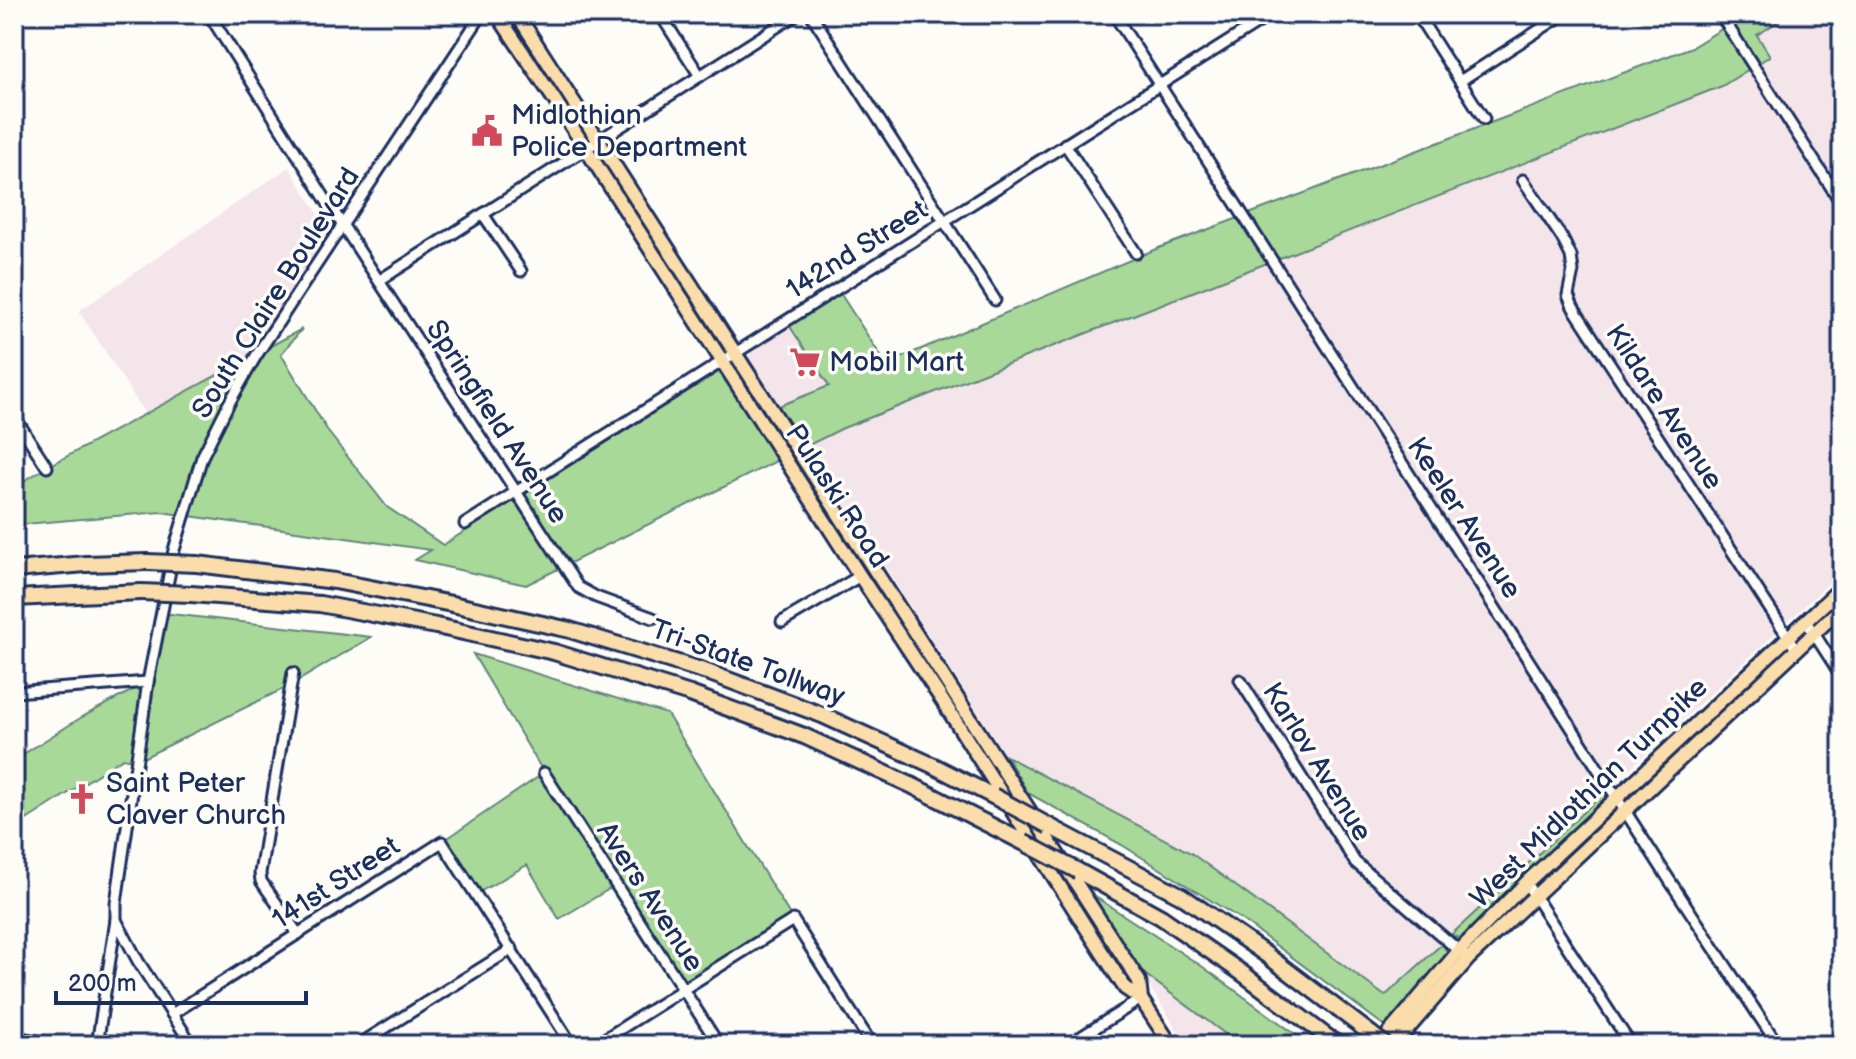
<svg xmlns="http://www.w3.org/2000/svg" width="1856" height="1059" font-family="'Balsamiq Sans',sans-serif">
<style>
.built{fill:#f4e5ea}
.green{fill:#a9d999;stroke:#62847c;stroke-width:2}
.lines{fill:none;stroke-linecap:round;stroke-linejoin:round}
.minor-casing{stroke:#1b2f5e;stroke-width:15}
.major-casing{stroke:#1b2f5e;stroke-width:18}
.highway-casing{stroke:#1b2f5e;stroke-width:20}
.minor{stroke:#fdfcf7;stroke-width:9}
.major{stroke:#fbddab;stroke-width:12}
.highway{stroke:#fbddab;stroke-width:14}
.highway-bridge-casing{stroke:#1b2f5e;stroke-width:20;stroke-linecap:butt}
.highway-bridge{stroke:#fbddab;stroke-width:14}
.labels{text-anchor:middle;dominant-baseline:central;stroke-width:7;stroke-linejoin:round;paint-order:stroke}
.poi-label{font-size:28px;fill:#1b2f5e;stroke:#fdfcf7;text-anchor:start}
.street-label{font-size:28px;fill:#1b2f5e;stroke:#fdfcf7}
</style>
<rect width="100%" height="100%" fill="#fdfcf7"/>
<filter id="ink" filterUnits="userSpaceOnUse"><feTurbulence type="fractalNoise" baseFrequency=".0125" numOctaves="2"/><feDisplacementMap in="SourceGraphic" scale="16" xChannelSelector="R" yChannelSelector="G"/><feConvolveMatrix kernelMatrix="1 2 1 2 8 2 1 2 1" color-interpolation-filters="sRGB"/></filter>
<g filter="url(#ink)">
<g class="built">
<path d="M1790,14H1842V571L1386,996L1191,853L1006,756L807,446L843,428L1770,56L1756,35Z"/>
<path d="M289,167L331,234L252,357L146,415L79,311Z"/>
<path d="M789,325L830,386L776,407L747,360L753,348Z"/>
<path d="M1138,969L1240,1045H1187Z"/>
</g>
<g class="green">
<path d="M1746,14H1790L1757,35L1770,56L1722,86L843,428L526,585L415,560L431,550L161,512L14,525V487L47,467L302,329L281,354L329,433L387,507L443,545L720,371L751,417L829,386L789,325L840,293L886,364L1156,249L1692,47Z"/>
<path d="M162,613L371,637L291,685L137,761L123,758L14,828V760L82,717L148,682Z"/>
<path d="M473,654L667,714L793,920L684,990L616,885L559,919L527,865L476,894L442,842L544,773Z"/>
<path d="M1006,756L1191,853L1385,996L1442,944C1449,952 1447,955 1442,963L1386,1027L1242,920L1122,845L1028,793Z"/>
<path d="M1606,791L1605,799L1599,806L1467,934L1459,938L1451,935Z"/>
<path d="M1094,896L1203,967L1310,1045H1240L1138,969Z"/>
</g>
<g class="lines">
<defs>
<g id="minor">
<path d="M209,14L331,208"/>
<path d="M660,14L700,76"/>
<path d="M811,14L995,300"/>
<path d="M1114,14L1670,881L1778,1045"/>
<path d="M1417,14L1484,119"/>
<path d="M1720,14L1842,204"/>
<path d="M1460,81L1564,14"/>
<path d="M1065,144L1136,253"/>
<path d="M1523,180L1562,238L1571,256L1573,271L1568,295L1573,307L1796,649"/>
<path d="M334,212L578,587L596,597L653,618"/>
<path d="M483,214L521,271"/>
<path d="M380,280L797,14"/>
<path d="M14,416L47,467"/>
<path d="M465,524L1272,14"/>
<path d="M1806,621L1842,677"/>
<path d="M782,622L860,576"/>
<path d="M293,673L260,873L261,881L298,934"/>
<path d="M1240,680L1355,862L1463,954"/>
<path d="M14,692L148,682"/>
<path d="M544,773L719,1045"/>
<path d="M1526,883L1631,1045"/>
<path d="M116,920L138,961L192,1045"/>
<path d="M172,1014L442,842L572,1045"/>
<path d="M14,1037L60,1045"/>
<path d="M97,1045L116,920V903L148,682L174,550L202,457L228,405L256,356L482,14"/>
<path d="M358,1045L512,949"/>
<path d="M595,1045L793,920L872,1045"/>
<path d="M1068,1045L1141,999"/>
</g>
<g id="major">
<path d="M497,14L554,99L860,576L944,703L1085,926L1125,988L1141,999L1171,1045"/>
<path d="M517,14L1139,981L1141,999"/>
<path d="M1379,1045L1459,951L1526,883L1842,587"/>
<path d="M1394,1045L1468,959L1842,607"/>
</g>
<g id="highway">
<path d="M197,564L335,581L452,604L570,630L707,672L822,715L932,765L993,796"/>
<path d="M14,570L86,564L147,562"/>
<path d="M191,594L320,604L436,626L554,652L690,694L804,736L913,786L1023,842"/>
<path d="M14,598L141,592"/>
<path d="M1049,826L1182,896L1264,953L1371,1034"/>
<path d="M1078,871L1161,917L1242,973L1338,1045"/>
</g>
</defs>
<use href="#minor" class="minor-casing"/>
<use href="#major" class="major-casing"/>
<use href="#highway" class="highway-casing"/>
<use href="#minor" class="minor"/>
<use href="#major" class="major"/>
<use href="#highway" class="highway"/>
<defs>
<g id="highway-bridge">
<path d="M147,562L197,564"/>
<path d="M141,592L191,594"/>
<path d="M993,796L1049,826"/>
<path d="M1023,842L1078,871"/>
<path d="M1371,1034L1385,1045"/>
</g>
</defs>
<use href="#highway-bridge" class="highway-bridge-casing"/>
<use href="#highway-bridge" class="highway-bridge"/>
</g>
</g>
<defs>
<symbol id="civic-bare" viewBox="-9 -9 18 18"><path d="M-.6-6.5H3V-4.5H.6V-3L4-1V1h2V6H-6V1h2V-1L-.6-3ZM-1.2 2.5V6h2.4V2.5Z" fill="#d1495b" stroke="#fdfcf7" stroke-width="2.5" paint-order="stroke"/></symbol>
<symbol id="supermarket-bare" viewBox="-9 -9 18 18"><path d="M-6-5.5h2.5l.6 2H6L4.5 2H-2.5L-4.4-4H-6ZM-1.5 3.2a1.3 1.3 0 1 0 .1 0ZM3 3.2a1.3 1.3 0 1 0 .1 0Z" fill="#d1495b" stroke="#fdfcf7" stroke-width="2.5" paint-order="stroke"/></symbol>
<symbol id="church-bare" viewBox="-9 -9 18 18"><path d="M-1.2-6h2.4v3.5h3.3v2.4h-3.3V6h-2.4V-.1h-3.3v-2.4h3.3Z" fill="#d1495b" stroke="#fdfcf7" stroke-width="2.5" paint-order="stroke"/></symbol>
</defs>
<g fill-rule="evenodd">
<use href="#civic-bare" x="465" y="109" width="44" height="44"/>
<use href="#supermarket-bare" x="783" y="340" width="44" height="44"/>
<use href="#church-bare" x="60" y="777" width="44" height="44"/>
</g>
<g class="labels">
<g class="poi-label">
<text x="511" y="115">Midlothian<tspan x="511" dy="32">Police Department</tspan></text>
<text x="829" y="362">Mobil Mart</text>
<text x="106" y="783">Saint Peter<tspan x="106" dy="32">Claver Church</tspan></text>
</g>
<g class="street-label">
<text transform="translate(857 250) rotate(-32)">142nd Street</text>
<text transform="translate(276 293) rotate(-58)">South Claire Boulevard</text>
<text transform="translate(1664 407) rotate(57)">Kildare Avenue</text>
<text transform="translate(497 422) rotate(57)">Springfield Avenue</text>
<text transform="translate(837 496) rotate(57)">Pulaski Road</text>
<text transform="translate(1464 518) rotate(57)">Keeler Avenue</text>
<text transform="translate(748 663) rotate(20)">Tri-State Tollway</text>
<text transform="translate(1317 762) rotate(58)">Karlov Avenue</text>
<text transform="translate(1589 793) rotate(-44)">West Midlothian Turnpike</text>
<text transform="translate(336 883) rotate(-33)">141st Street</text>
<text transform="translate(650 897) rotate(57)">Avers Avenue</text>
</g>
</g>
<rect width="1856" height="1059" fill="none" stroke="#fdfcf7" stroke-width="48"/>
<rect x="24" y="24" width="1808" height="1011" fill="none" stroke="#1b2f5e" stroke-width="3" filter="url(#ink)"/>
<path d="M56 991v12h250v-12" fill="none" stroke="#1b2f5e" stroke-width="4"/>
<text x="68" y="991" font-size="24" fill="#1b2f5e" stroke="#fdfcf7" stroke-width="6" paint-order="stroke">200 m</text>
</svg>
